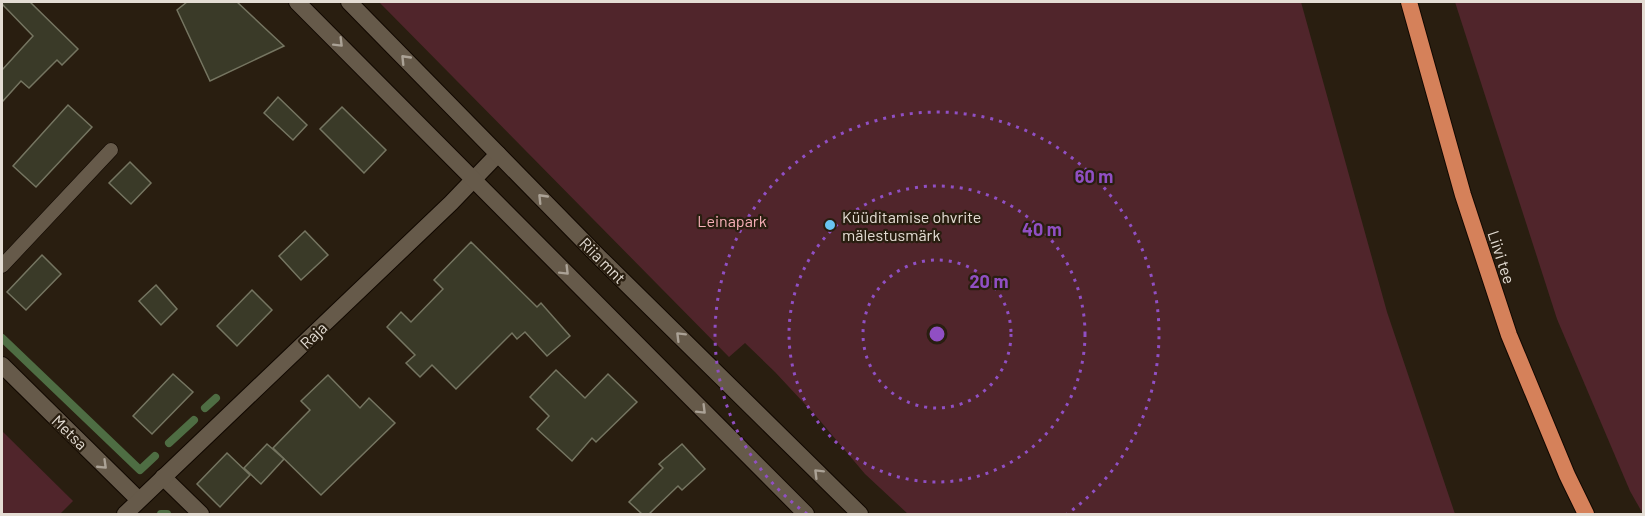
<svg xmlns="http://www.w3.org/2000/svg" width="1645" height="516" font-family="Barlow,sans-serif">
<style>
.green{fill:#50252b}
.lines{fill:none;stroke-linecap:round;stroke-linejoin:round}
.stream{stroke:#4e6d43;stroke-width:8}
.building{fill:#3a3a28;stroke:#757561;stroke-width:1.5}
.service-casing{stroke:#110800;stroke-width:15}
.minor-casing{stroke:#110800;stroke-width:18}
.secondary-casing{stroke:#110800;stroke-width:18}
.trunk-casing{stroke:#110800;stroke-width:18}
.service{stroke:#665a4a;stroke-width:14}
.minor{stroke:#665a4a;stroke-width:16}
.secondary{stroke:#665a4a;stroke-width:16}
.trunk{stroke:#d5815a;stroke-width:16}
.oneway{stroke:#aba296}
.ring{fill:none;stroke:#904fc3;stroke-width:3;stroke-dasharray:3 6}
.poi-dot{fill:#69c4f1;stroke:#291e10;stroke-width:2}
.labels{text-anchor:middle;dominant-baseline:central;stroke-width:4.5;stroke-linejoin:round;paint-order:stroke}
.poi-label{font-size:16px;fill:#e4ddd4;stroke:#291e10;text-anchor:start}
.park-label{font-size:16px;fill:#f8b0b8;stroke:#291e10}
.street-label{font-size:16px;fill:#e4ddd4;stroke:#291e10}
.centre{fill:#904fc3;stroke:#291e10;stroke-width:3}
.ring-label{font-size:18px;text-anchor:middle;font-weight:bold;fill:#904fc3;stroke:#291e10;stroke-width:4.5;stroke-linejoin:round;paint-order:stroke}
</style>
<rect width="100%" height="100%" fill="#291e10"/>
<g class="green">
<path d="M379,2H1301L1387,312L1455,514H908L865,474L816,416L775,372L745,343L729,357Z"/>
<path d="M1455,2H1643V514L1630,491L1557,319Z"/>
<path d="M2,431L73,501L60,514H2Z"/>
</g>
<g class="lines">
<g class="stream">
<path d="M2,338L140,470L155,456"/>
<path d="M205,408L216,398"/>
<path d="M169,443L194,420"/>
<path d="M161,514H167"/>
</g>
</g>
<g class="building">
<path d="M2,2H30L78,49L62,65L57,60L29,88L21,81L2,102V70L33,36L2,4Z"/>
<path d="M187,2H237L284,46L210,81L177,10Z"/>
<path d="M278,97L307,125L293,140L264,113Z"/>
<path d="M68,105L92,127L36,187L13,166Z"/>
<path d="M342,107L386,150L364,173L320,129Z"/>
<path d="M130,162L151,183L131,204L109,183Z"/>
<path d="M305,231L328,255L301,280L279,256Z"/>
<path d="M471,242L537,307L541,303L570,336L547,356L525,332L517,339L512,333L456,389L432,365L420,377L406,363L415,355L387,327L401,312L411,322L443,289L434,280Z"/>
<path d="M42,255L61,274L26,310L7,292Z"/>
<path d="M156,285L177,309L161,325L139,301Z"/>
<path d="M252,290L272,310L237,346L217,326Z"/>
<path d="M556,370L585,398L608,374L637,402L596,442L592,438L572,461L537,429L549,416L530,397Z"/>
<path d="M173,374L193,392L152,434L133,416Z"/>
<path d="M328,375L360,408L369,398L395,423L321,495L273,448L310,410L301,401Z"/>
<path d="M267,444L284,459L261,484L244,468Z"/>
<path d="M682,444L705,469L682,490L678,486L649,514H642L629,502L663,468L659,464Z"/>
<path d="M227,453L250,475L220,507L197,484Z"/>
</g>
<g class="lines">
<defs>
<path id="service" d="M2,266L111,150"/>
<g id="minor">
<path d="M2,365L139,500"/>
<path d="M163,477L201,514"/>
<path d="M125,514L451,203L498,154"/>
</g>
<g id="secondary">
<path d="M297,2L806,514"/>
<path d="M349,2L599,257L860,514"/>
</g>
<path id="trunk" d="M1409,2L1463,195L1509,335L1567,475L1586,514"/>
</defs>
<use href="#service" class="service-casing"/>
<use href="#minor" class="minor-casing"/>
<use href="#secondary" class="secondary-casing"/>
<use href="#trunk" class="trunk-casing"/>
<use href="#service" class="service"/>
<use href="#minor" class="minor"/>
<use href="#secondary" class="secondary"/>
<use href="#trunk" class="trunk"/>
</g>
<defs><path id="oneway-chevron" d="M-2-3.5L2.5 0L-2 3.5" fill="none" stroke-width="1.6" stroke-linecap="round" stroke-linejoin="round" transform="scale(1.5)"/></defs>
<g class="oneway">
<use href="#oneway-chevron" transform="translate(339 43) rotate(45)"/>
<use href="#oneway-chevron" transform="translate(405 59) rotate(-134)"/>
<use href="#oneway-chevron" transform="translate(542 198) rotate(-134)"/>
<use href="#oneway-chevron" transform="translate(565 271) rotate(45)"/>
<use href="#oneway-chevron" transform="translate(680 336) rotate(-135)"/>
<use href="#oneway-chevron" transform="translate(702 410) rotate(45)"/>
<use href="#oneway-chevron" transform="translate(103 465) rotate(44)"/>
<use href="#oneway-chevron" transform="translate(818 473) rotate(-135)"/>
</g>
<g class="ring">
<circle cx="937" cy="334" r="74"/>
<circle cx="937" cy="334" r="148"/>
<path d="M807 514A222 222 0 1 1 1067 514"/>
</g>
<circle class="poi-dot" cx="830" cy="225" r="6"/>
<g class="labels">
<g class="poi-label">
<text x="842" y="216">Küüditamise ohvrite<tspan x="842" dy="18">mälestusmärk</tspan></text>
</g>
<g class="park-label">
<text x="732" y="220">Leinapark</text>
</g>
<g class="street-label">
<text transform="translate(1502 257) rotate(72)">Liivi tee</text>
<text transform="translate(603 260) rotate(45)">Riia mnt</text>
<text transform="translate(313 335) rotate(-44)">Raja</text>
<text transform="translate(70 432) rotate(44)">Metsa</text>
</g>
</g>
<circle cx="937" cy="334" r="9" class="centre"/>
<g class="ring-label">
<text x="1094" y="183">60 m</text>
<text x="1042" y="236">40 m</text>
<text x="989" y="288">20 m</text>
</g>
<rect width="1645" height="516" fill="none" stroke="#e4ddd4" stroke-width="6"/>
</svg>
